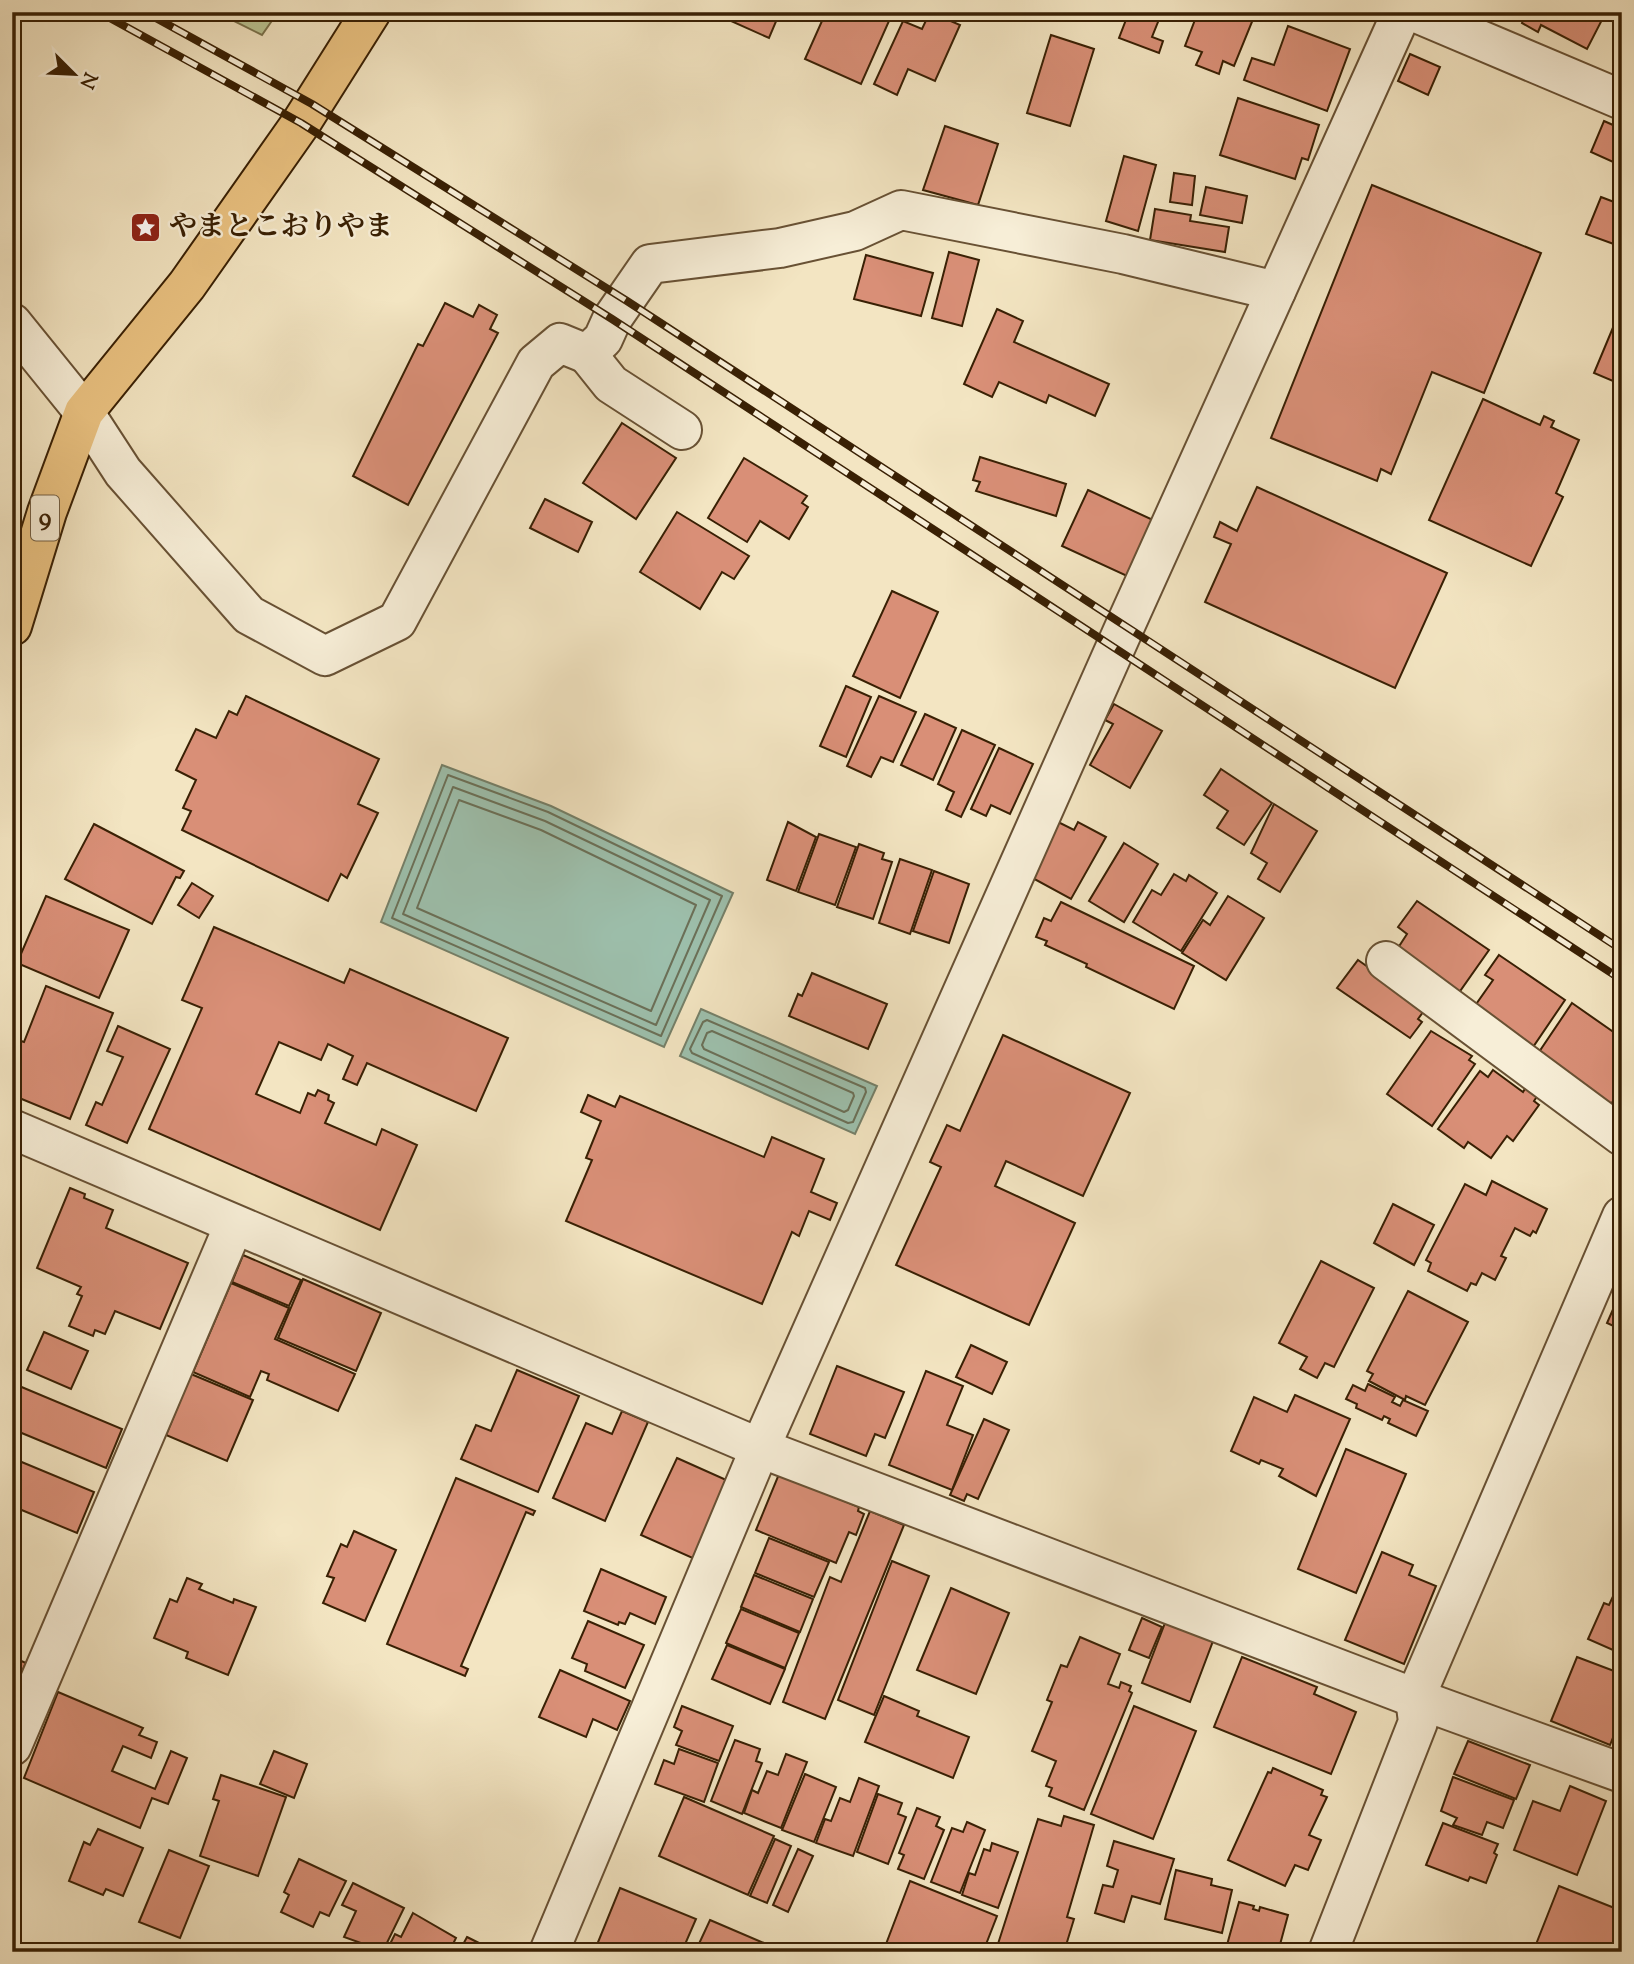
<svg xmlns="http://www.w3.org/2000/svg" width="1634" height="1964" font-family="'Sorts Mill Goudy','Noto Serif JP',serif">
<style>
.green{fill:#bbc593;stroke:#7a724c;stroke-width:2}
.water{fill:#9dc0ad;stroke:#758069;stroke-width:2}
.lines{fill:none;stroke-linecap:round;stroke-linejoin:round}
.shore{stroke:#6b7058;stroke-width:2}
.building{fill:#d98f77;stroke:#392004;stroke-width:2}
.minor-casing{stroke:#685134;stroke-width:42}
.major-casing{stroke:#392004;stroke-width:42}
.minor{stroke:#f7eed7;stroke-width:38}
.major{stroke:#eac281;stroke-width:38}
.rail-casing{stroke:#392004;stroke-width:8}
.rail{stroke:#f7eed7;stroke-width:5;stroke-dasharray:16;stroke-linecap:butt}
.labels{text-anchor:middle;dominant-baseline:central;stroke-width:5;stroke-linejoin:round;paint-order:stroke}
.shield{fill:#f7eed7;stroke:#725e43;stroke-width:2}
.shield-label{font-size:26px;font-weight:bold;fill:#392004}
.poi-label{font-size:28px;font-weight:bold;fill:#392004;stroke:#f7eed7;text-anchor:start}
</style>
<rect width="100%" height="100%" fill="#f3e5c2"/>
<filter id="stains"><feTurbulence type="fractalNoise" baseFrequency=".00286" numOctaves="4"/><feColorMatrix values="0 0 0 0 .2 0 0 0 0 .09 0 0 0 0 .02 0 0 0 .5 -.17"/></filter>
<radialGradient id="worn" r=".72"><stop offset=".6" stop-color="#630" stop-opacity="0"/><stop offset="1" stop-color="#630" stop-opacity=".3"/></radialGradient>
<path class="green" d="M216,12H278L262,35Z"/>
<g class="water">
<path d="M442,765L551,806L733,893L664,1047L381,922Z"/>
<path d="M701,1009L877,1086L855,1134L680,1056Z"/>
</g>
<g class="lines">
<g class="shore">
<path d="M448,775L548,812L722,896L661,1036L392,918Z"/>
<path d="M453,787L545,821L710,900L656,1025L403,914Z"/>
<path d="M459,800L541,830L696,905L651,1011L417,908Z"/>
<path d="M707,1020L865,1088L866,1092L853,1122L848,1123L692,1053L690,1049L703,1022Z"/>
<path d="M712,1031L853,1093L854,1096L848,1110L844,1112L704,1049L702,1045L707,1033Z"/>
</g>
</g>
<g class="building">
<path d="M711,12H780L769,38Z"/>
<path d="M826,12H893L861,84L805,59Z"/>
<path d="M930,12L960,25L935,81L908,69L897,95L874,84L903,21L922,29Z"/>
<path d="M1054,12H1078L1076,18Z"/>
<path d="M1129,12H1162L1152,37L1163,41L1159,53L1119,38Z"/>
<path d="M1198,12H1256L1234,66L1223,61L1219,74L1196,65L1202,52L1185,46Z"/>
<path d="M1518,12H1606L1587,49L1541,25L1538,32L1522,23L1524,18L1517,15Z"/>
<path d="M1288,26L1350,49L1327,111L1244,80L1252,58L1274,65Z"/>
<path d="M1051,35L1094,49L1070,126L1027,113Z"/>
<path d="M1410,54L1440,67L1428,95L1398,81Z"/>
<path d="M1238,98L1319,125L1308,160L1302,158L1295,179L1220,155Z"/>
<path d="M1604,121L1622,129V166L1591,152Z"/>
<path d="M945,126L998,144L978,205L923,190Z"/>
<path d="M1124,156L1156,165L1138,231L1106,221Z"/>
<path d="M1174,173L1195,176L1192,205L1170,202Z"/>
<path d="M1372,185L1541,253L1484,393L1432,372L1391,474L1381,469L1377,481L1271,438Z"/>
<path d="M1206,187L1247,196L1242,223L1200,215Z"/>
<path d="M1601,197L1622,205V247L1586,234Z"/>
<path d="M1155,209L1191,215L1190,221L1229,227L1225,252L1150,240Z"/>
<path d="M949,252L979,260L962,326L932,318Z"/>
<path d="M866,255L933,273L921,316L854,299Z"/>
<path d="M445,303L473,317L479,305L497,315L490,329L498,333L408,505L353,476L418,344L423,346Z"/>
<path d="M1622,306V379L1620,384L1594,373Z"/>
<path d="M997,309L1023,321L1014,342L1109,384L1095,416L1049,395L1046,403L999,382L992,397L964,384Z"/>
<path d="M1483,399L1540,425L1544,416L1554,421L1551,427L1579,440L1556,493L1563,497L1531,566L1429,520Z"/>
<path d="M622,423L676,458L636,519L583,483Z"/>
<path d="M980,457L1066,484L1056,516L976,491L980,482L973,480Z"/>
<path d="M744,458L807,496L802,503L808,507L789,539L760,521L747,542L708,518Z"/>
<path d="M1257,487L1447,573L1395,688L1205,602L1231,544L1214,537L1220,522L1237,531Z"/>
<path d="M1088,490L1153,520L1127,576L1062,546Z"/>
<path d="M545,499L592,522L578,552L530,528Z"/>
<path d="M677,512L749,556L734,579L722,572L700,609L640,572Z"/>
<path d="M892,591L938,612L900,698L853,676Z"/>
<path d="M846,686L871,697L846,757L820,746Z"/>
<path d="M246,696L379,759L358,804L378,813L347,878L341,874L328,901L182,830L191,811L183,808L196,780L176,770L196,729L216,738L229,711L237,715Z"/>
<path d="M879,696L916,712L893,762L881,757L871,777L847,766Z"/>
<path d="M1114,704L1162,731L1130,788L1090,765L1113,724L1105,720Z"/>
<path d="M925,714L956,728L933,780L901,765Z"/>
<path d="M962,730L995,745L961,817L946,810L954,792L938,784Z"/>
<path d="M999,748L1033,764L1010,814L991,805L986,816L971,809Z"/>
<path d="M1221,769L1272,803L1244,845L1217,828L1228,811L1204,795Z"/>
<path d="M1274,804L1317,831L1280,892L1258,879L1267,863L1251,853Z"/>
<path d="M1050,818L1074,830L1078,822L1106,837L1071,899L1027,875Z"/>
<path d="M788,822L816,837L796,891L767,880Z"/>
<path d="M94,824L184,871L180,878L176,877L152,924L65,879Z"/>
<path d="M819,834L856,847L835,905L798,892Z"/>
<path d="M1124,843L1158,864L1124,922L1089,901Z"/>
<path d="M859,844L884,853L882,859L892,862L873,919L837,907Z"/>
<path d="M900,859L932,870L910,934L879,923Z"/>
<path d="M934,871L969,884L949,943L913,931Z"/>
<path d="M1174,874L1186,881L1189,875L1217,893L1181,951L1133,922L1152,890L1161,895Z"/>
<path d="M192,883L213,896L199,918L178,905Z"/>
<path d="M46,896L129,930L99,998L17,963Z"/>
<path d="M1228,896L1264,918L1226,980L1182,953L1203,920L1210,925Z"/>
<path d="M1417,901L1489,950L1458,994L1396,951L1407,934L1398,927Z"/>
<path d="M1061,902L1194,966L1174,1009L1086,967L1087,964L1045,945L1047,941L1036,937L1044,918L1051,921Z"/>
<path d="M214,927L344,983L350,969L508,1038L476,1111L367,1063L357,1085L343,1079L353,1056L328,1044L321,1060L279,1042L256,1094L300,1113L308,1093L315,1096L318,1090L329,1095L328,1100L334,1103L325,1123L376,1145L382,1129L417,1145L380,1230L149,1129L202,1008L182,1000Z"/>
<path d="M1499,955L1565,1000L1531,1050L1472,1010L1493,980L1485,975Z"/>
<path d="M1358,960L1426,1008L1418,1019L1422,1022L1410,1038L1337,988Z"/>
<path d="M812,973L887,1004L868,1049L789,1016L798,994L802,996Z"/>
<path d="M46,986L113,1013L70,1119L12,1095V1038L24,1042Z"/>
<path d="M1572,1003L1622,1038V1107L1613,1101L1611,1105L1537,1055Z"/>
<path d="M118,1026L170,1049L127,1143L86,1125L96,1102L102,1105L123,1057L107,1051Z"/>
<path d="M1431,1031L1472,1056L1469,1060L1475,1064L1432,1126L1387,1094Z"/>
<path d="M1003,1035L1130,1093L1083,1196L1006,1161L995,1186L1075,1223L1029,1325L896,1265L941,1167L930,1162L947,1125L960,1131Z"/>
<path d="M1493,1070L1523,1092L1526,1087L1538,1095L1534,1101L1539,1105L1513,1141L1507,1136L1491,1158L1468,1142L1464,1148L1438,1129L1480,1071L1488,1077Z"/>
<path d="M588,1095L615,1107L620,1096L764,1157L772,1137L824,1159L811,1192L837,1203L830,1220L809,1211L799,1236L792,1232L762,1304L566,1221L592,1160L586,1158L601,1121L581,1112Z"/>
<path d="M1492,1181L1547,1209L1536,1233L1533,1231L1530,1236L1515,1228L1501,1256L1506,1258L1495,1280L1482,1273L1476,1285L1471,1283L1467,1291L1428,1271L1431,1263L1426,1260L1465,1184L1486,1195Z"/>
<path d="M70,1188L85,1194L84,1198L113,1210L106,1228L188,1263L160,1329L115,1311L105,1334L95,1330L93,1336L69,1326L82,1296L77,1294L81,1287L37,1268Z"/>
<path d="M1393,1204L1434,1225L1414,1265L1374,1243Z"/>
<path d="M243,1255L301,1280L289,1306L232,1282Z"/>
<path d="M1321,1261L1374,1288L1334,1367L1325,1363L1317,1378L1300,1369L1307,1357L1279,1343Z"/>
<path d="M303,1279L381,1313L356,1371L278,1338Z"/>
<path d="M231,1283L289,1308L275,1339L355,1374L338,1411L267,1380L269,1374L261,1371L250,1397L193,1372Z"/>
<path d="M1622,1289V1330L1607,1323Z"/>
<path d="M1408,1291L1468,1322L1425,1405L1406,1396L1405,1400L1369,1381L1373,1374L1367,1371Z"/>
<path d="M44,1332L88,1351L71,1389L27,1370Z"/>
<path d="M971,1345L1007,1362L992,1394L956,1377Z"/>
<path d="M837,1366L904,1392L885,1438L875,1434L866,1456L810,1434Z"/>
<path d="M517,1370L579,1396L538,1492L461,1459L476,1425L491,1431Z"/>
<path d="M926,1371L963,1386L947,1425L973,1435L952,1490L889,1465Z"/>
<path d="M191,1374L253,1400L227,1461L166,1435Z"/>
<path d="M12,1383L122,1429L106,1468L12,1429Z"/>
<path d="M1368,1384L1395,1397L1392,1402L1400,1406L1403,1400L1428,1411L1416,1436L1388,1423L1390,1419L1384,1416L1382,1420L1356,1408L1357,1404L1346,1399L1353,1385L1365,1391Z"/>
<path d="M1295,1395L1350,1419L1316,1496L1279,1476L1283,1469L1261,1460L1259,1464L1231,1451L1254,1397L1287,1412Z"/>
<path d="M622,1411L648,1422L605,1521L553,1498L586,1423L612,1434Z"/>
<path d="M984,1419L1009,1430L978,1499L967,1494L964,1501L950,1495Z"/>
<path d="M1346,1449L1406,1474L1356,1593L1298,1569Z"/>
<path d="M12,1458L94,1492L77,1533L12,1506Z"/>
<path d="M677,1458L733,1483L697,1560L641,1535Z"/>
<path d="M779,1474L859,1507L858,1511L864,1514L856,1535L849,1532L836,1563L756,1530Z"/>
<path d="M456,1478L535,1511L533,1515L526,1512L461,1666L468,1669L465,1676L387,1644Z"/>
<path d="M870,1511L904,1525L825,1719L783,1702L830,1577L841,1582Z"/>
<path d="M354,1531L396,1550L365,1621L323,1603L334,1578L327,1576L341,1544L347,1547Z"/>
<path d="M769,1538L829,1562L814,1597L755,1573Z"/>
<path d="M1382,1552L1413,1565L1409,1575L1436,1586L1404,1664L1345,1640Z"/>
<path d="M892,1561L929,1576L874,1715L838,1700Z"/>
<path d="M601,1569L666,1597L655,1624L630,1613L625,1624L619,1622L618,1625L584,1611Z"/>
<path d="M754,1575L813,1599L800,1632L741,1607Z"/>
<path d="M187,1578L202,1584L199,1589L233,1603L234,1599L256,1607L228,1675L186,1658L188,1652L154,1638L170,1599L177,1602Z"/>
<path d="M951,1588L1009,1613L976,1694L917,1670Z"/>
<path d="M1615,1592L1622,1595V1654L1588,1639L1604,1603L1609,1605Z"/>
<path d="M741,1609L799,1633L785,1668L726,1643Z"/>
<path d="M1142,1618L1162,1627L1149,1658L1129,1650Z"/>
<path d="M588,1621L644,1645L625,1688L585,1671L587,1664L572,1658Z"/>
<path d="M1165,1623L1213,1641L1190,1702L1142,1683Z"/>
<path d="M1080,1637L1120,1654L1108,1684L1119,1688L1121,1682L1131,1686L1129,1691L1132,1693L1084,1810L1049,1796L1052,1788L1046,1786L1056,1761L1032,1751L1052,1702L1047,1700L1061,1665L1067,1667Z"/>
<path d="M727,1645L785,1669L770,1704L712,1679Z"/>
<path d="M12,1657L26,1663L13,1691H12Z"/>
<path d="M1242,1657L1317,1687L1314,1694L1356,1712L1331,1774L1214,1727Z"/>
<path d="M1577,1657L1622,1674V1715L1610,1745L1551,1721Z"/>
<path d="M560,1670L630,1701L617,1730L593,1719L586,1737L539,1717Z"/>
<path d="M58,1692L143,1728L139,1735L157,1742L151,1758L123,1746L112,1771L155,1789L171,1751L187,1758L168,1804L152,1798L140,1828L24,1778Z"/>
<path d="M884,1696L919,1711L917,1716L969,1737L953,1778L865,1742Z"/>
<path d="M682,1706L733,1726L719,1761L676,1745L682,1731L674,1727Z"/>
<path d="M1134,1706L1196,1731L1153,1839L1091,1814Z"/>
<path d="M735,1740L760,1749L756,1761L762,1763L742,1814L711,1801Z"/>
<path d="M1468,1741L1530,1765L1516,1799L1454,1774Z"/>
<path d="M679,1749L718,1763L704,1802L655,1784L664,1760L674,1764Z"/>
<path d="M274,1751L307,1764L294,1798L260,1784Z"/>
<path d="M786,1754L807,1762L781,1828L744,1813L752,1790L758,1793L767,1771L778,1775Z"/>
<path d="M1273,1768L1323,1790L1321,1795L1327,1797L1309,1835L1321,1840L1308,1870L1295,1865L1285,1886L1228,1860L1268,1772L1271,1773Z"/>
<path d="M805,1774L836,1787L814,1842L782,1830Z"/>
<path d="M221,1775L286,1797L258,1876L200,1856L219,1801L213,1799Z"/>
<path d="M1453,1777L1514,1800L1503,1828L1487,1822L1482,1835L1453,1825L1457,1818L1441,1811Z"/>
<path d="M859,1778L879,1786L853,1856L816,1843L825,1819L831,1821L840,1798L850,1802Z"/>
<path d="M1570,1786L1606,1801L1577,1875L1514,1850L1533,1801L1560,1811Z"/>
<path d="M878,1794L902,1803L898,1814L906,1817L888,1864L857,1852Z"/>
<path d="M684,1797L774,1836L748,1895L659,1856Z"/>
<path d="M917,1808L940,1817L936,1826L944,1830L924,1879L898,1869L904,1855L899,1853Z"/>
<path d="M1064,1816L1094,1825L1067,1917L1074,1919L1064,1952H1012L997,1947L1038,1819L1061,1826Z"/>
<path d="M967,1822L985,1830L960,1893L931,1882L952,1828L963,1832Z"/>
<path d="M1443,1823L1498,1844L1494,1853L1497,1855L1486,1883L1470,1877L1468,1881L1426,1865Z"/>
<path d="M98,1829L143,1848L123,1896L106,1889L103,1895L69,1881L84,1842L90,1845Z"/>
<path d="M775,1839L791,1846L767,1903L750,1896Z"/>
<path d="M1114,1841L1174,1859L1160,1904L1132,1896L1124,1922L1095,1913L1103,1885L1113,1887L1118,1870L1107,1866Z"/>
<path d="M992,1843L1018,1852L998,1908L962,1895L969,1873L975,1875L984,1849L990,1851Z"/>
<path d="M798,1849L813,1856L788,1912L773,1905Z"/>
<path d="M169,1850L209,1866L180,1938L139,1922Z"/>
<path d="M299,1859L346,1881L329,1916L320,1912L313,1927L281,1912L289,1895L284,1892Z"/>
<path d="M1176,1870L1212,1879L1211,1885L1232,1890L1222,1933L1165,1919Z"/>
<path d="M910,1881L997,1916L983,1952H883Z"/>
<path d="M353,1883L404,1908L383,1951L344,1937L356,1911L342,1905Z"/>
<path d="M1559,1886L1622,1911V1952H1533Z"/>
<path d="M620,1888L696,1919L683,1949L667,1943L663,1952H594Z"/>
<path d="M1239,1902L1254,1906L1253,1909L1259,1911L1260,1907L1288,1915L1278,1952H1225Z"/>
<path d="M413,1913L456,1938L449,1952H386L395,1934L401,1937Z"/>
<path d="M710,1920L785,1952H707L697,1948Z"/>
<path d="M467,1937L497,1952H459Z"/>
</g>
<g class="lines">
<defs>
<g id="minor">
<path d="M1414,12L1622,100"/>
<path d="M12,323L84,412L123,472L249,615L325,656L397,621L536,363L560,343L587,354L603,339L612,319L650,264L780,248L855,231L901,210L1123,254L1276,291"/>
<path d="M587,354L611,384L682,430"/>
<path d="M1386,961L1622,1136"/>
<path d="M12,1129L760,1448L1415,1698L1622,1773"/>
<path d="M12,1746L234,1225"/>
<path d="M549,1952L760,1448L1125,626L1402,12"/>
<path d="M1328,1952L1418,1722L1415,1698L1622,1216"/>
</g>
<path id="major" d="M12,626L47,512L84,412L187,285L301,123L371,12"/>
</defs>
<use href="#minor" class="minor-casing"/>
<use href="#major" class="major-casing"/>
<use href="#minor" class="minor"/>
<use href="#major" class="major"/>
<defs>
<g id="rail">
<path d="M99,12L301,123L612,319L1622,980"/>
<path d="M145,12L312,104L627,301L1622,950"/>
</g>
</defs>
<use href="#rail" class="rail-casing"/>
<use href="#rail" class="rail"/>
</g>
<defs>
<symbol id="sight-square" viewBox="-11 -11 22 22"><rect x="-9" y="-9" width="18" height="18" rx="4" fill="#8f2418" stroke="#f7eed7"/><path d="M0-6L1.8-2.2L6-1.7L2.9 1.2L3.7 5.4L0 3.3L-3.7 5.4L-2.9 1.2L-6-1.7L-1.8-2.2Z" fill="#fff"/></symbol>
</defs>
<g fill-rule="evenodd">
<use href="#sight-square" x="128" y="210" width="35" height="35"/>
</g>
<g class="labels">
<rect class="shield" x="31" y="495.5" width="28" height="45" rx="5"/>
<g class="shield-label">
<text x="45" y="518">9</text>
</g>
<g class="poi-label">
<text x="169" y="228">やまとこおりやま</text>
</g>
</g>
<rect width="1634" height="1964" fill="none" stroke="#f3e5c2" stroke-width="42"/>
<rect x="14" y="14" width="1606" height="1936" fill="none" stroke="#392004" stroke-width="3.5"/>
<rect x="21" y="21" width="1592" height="1922" fill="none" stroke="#392004" stroke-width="2"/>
<g transform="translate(74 74) rotate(114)" stroke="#f7eed7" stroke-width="5" paint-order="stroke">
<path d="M0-5L12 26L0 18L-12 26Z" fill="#392004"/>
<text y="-10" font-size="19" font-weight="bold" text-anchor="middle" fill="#392004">N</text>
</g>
<rect width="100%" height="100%" filter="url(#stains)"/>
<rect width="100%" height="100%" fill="url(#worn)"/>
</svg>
